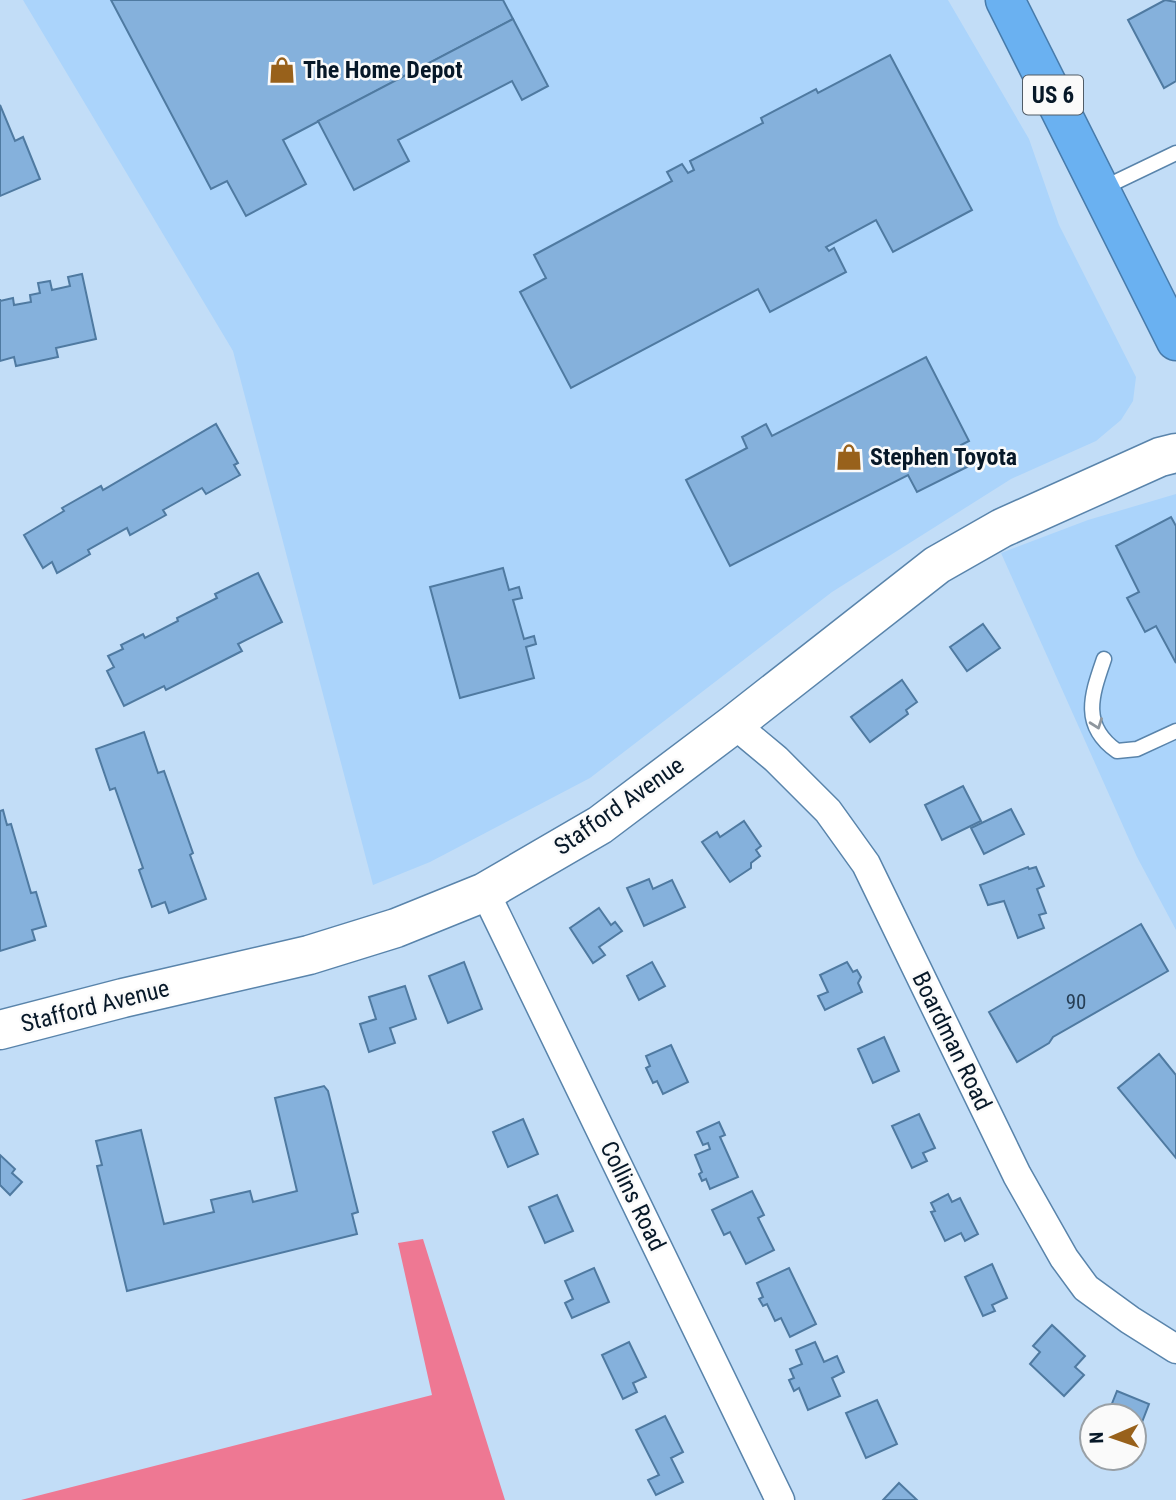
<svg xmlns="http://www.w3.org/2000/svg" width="1176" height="1500" font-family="'Roboto Condensed',sans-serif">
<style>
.built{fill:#abd4fb}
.forest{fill:#ee7893}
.building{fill:#85b1dc;stroke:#4f7aa1;stroke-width:2}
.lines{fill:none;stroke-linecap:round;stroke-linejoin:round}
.lane-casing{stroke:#5984ab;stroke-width:17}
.street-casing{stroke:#5984ab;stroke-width:31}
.secondary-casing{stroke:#5984ab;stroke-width:41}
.highway-casing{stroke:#477bab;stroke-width:41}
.lane{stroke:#fff;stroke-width:14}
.street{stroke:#fff;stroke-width:28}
.secondary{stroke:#fff;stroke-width:38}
.highway{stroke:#6ab1f1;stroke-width:38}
.oneway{stroke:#8f979e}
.labels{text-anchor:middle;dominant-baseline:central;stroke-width:5;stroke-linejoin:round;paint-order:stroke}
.number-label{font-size:21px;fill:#263e55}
.shield{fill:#fafafa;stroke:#505c67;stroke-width:2}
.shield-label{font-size:23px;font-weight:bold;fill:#071828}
.poi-label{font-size:24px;font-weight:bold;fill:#071828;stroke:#fafafa;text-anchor:start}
.street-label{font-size:24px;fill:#071828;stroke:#fafafa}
</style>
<rect width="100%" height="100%" fill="#c2ddf7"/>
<g class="built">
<path d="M23,0H948L1029,139L1059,225L1136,377L1133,401L1121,420L1096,441L1011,479L832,592L590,778L430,862L373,885L233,351Z"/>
<path d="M1176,494V930L1137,857L1001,553L1088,520Z"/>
</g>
<path class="forest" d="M423,1239L505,1500H21L432,1395L398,1243Z"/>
<g class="building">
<path d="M111,0H503L513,19L283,140L306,184L246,216L227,181L211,189Z"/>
<path d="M1165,0L1176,2V81L1164,88L1128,20Z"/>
<path d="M513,19L548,86L522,100L512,81L398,140L409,161L354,190L318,121Z"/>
<path d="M890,55L972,210L893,252L876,220L826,247L829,251L834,248L846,272L770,312L758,289L571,388L520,292L546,278L534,255L672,181L667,172L682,164L688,173L694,170L690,161L763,123L761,118L816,89L818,93Z"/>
<path d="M0,105L15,141L23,137L40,179L0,196Z"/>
<path d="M82,274L96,339L56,348L58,357L16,366L14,357L0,361V299V301L13,298L14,305L31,302L30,295L40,293L38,283L50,281L52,290L70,286L68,277Z"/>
<path d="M926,357L969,441L961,445L971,465L917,492L908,475L730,566L686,480L747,448L742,437L766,424L772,436Z"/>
<path d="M216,424L238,463L234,465L240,475L206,494L202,488L163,510L166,515L130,535L127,528L88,550L90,554L57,573L52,562L43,568L24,535L64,511L62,508L101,486L103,490Z"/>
<path d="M1171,517L1176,526V663L1156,626L1145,632L1127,598L1139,592L1116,546Z"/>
<path d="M503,568L509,590L519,587L522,598L513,600L524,639L534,636L536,644L526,647L534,678L460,698L430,587Z"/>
<path d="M258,573L282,622L238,644L242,651L166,690L164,686L124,706L107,671L114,667L108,656L123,649L121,645L143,634L145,638L178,621L177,618L217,598L215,594Z"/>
<path d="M983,624L1000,648L967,671L950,647Z"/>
<path d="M902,680L917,702L906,710L908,714L870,742L851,717Z"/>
<path d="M144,732L158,773L164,771L193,853L190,855L206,899L169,913L165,902L152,907L139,870L143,868L115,788L110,790L96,749Z"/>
<path d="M963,786L981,821L942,840L925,805Z"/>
<path d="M1011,809L1024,834L984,854L971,828Z"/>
<path d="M3,810L7,825L11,824L31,893L36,892L46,926L32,930L35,940L0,951V811Z"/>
<path d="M744,821L761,846L756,850L760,856L751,863V868L730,882L702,842L717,832L720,837Z"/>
<path d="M1028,867L1029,869L1036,867L1044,886L1037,889L1046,913L1039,915L1044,928L1018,938L1004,901L988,905L980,885Z"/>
<path d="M649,879L653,889L672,880L685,907L644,926L627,888Z"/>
<path d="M599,908L611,925L615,922L622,931L599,947L605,955L593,963L570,928Z"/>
<path d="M1141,924L1168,971L1053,1037L1049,1043L1017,1062L989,1012Z"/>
<path d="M464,962L482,1009L448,1023L429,976Z"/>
<path d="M652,962L665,986L639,1000L627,976Z"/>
<path d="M847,962L853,972L857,970L861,977L858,983L862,992L825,1010L818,996L828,992L820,975Z"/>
<path d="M405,986L416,1019L390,1028L395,1043L369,1052L360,1024L376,1019L369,997Z"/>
<path d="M884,1037L899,1071L873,1083L858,1049Z"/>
<path d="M671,1045L688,1082L663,1094L657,1081L653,1083L646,1068L650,1066L646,1056Z"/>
<path d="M1159,1054L1176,1075V1158L1118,1088Z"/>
<path d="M324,1086L328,1091L358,1212L352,1214L357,1234L127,1291L97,1166L102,1165L96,1141L141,1130L164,1224L214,1212L211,1200L250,1191L253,1202L297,1191L275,1098Z"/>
<path d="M919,1114L935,1148L923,1153L927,1161L912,1168L892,1126Z"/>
<path d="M523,1119L538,1154L508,1167L493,1132Z"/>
<path d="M719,1122L725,1135L720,1137L738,1177L710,1189L706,1179L702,1181L699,1174L702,1172L695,1155L710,1149L708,1143L703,1145L697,1132Z"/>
<path d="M0,1155L15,1169L12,1173L22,1182L10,1195L0,1185Z"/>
<path d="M752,1191L764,1215L758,1218L774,1250L746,1264L730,1232L724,1235L712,1210Z"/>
<path d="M948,1194L952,1202L960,1198L978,1234L965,1241L961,1233L945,1241L931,1212L935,1211L931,1203Z"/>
<path d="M557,1195L573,1231L545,1243L529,1207Z"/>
<path d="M992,1264L1007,1298L992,1305L995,1311L983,1316L965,1277Z"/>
<path d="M594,1268L609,1302L572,1318L565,1303L573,1299L565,1281Z"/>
<path d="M789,1268L816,1324L790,1337L781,1318L775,1321L767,1304L763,1306L759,1299L763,1297L757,1283Z"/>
<path d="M1052,1325L1085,1356L1075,1367L1084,1375L1064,1396L1030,1364L1040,1352L1033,1346Z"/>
<path d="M629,1342L646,1377L633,1383L637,1392L623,1399L602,1355Z"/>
<path d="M815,1342L824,1362L837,1356L844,1372L832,1378L840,1396L808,1410L799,1388L794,1391L789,1380L794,1378L790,1369L802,1364L796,1350Z"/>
<path d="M1117,1391L1149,1404L1134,1443V1416H1107Z"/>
<path d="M877,1400L897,1444L866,1458L846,1413Z"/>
<path d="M665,1416L683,1452L671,1458L683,1482L656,1495L648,1480L659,1475L636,1430Z"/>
<path d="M899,1483L917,1500H883Z"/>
</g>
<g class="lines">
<defs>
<g id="lane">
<path d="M1101,189L1176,153"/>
<path d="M1104,659C1092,694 1080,725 1117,751L1137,749L1176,731"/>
</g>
<g id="street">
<path d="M734,724L776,759L828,811L866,864L1017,1175L1064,1258L1086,1288L1130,1320L1176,1349"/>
<path d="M485,892L780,1500"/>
</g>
<path id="secondary" d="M0,1030L123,998L309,955L396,928L485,892L600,825L734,724L937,565L1002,528L1160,457L1176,453"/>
<path id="highway" d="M1005,0L1176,341"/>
</defs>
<use href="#lane" class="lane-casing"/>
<use href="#street" class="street-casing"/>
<use href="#secondary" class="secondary-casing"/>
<use href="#highway" class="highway-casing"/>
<use href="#lane" class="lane"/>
<use href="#street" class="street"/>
<use href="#secondary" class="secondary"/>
<use href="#highway" class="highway"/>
</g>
<defs><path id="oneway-chevron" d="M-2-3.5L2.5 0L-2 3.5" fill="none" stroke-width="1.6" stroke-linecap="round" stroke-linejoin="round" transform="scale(1.75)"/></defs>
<use class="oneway" href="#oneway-chevron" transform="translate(1097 724) rotate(70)"/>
<defs>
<symbol id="shop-bare" viewBox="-9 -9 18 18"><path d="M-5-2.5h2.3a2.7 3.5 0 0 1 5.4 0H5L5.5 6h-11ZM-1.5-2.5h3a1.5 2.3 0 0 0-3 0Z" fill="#98611b" stroke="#fafafa" stroke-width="2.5" paint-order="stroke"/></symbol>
</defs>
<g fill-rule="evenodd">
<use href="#shop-bare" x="263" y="51" width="38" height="38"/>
<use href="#shop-bare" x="830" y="438" width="38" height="38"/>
</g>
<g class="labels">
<g class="number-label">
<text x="1076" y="1002">90</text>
</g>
<rect class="shield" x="1023" y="75.5" width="60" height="39" rx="5"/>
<g class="shield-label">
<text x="1053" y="95">US 6</text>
</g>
<g class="poi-label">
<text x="303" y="70">The Home Depot</text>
<text x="870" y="457">Stephen Toyota</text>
</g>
<g class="street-label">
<text transform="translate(619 806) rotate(-35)">Stafford Avenue</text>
<text transform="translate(95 1006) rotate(-14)">Stafford Avenue</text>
<text transform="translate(952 1041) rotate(64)">Boardman Road</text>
<text transform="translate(633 1196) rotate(64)">Collins Road</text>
</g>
</g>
<g transform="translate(1113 1437) rotate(268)"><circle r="33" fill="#fafafa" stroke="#99a0a6" stroke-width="2"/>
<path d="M0-5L12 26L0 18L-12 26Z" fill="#98611b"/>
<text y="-10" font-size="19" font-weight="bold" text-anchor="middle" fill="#071828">N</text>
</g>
</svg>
